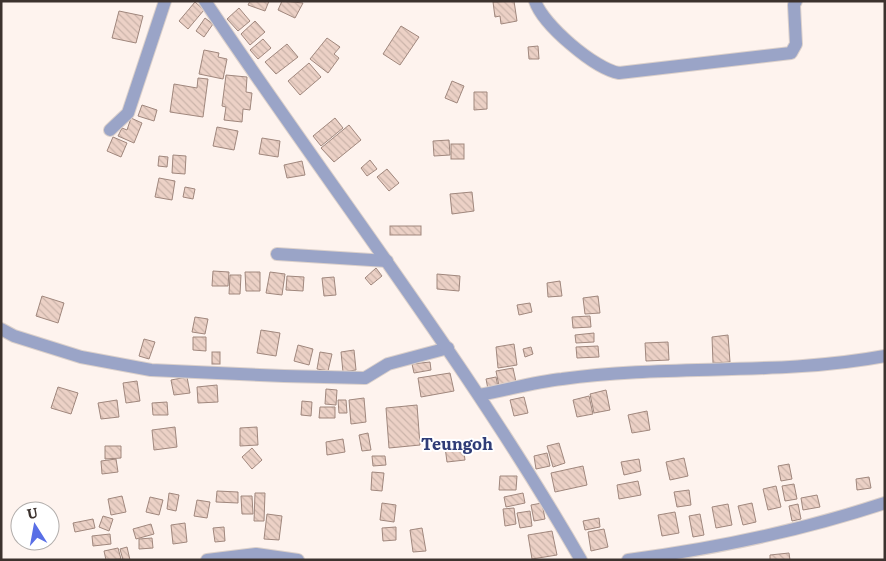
<svg xmlns="http://www.w3.org/2000/svg" width="886" height="561" font-family="Literata,serif">
<style>
.building{fill:url(#building-back-hatch);stroke:#a0877d}
.lines{fill:none;stroke-linecap:round;stroke-linejoin:round}
.minor-casing{stroke:#dbd0cb;stroke-width:14}
.tertiary-casing{stroke:#dbd0cb;stroke-width:14}
.minor{stroke:#9aa4c7;stroke-width:12}
.tertiary{stroke:#9aa4c7;stroke-width:12}
.labels{text-anchor:middle;dominant-baseline:central;stroke-width:4;stroke-linejoin:round;paint-order:stroke}
.quarter-label{font-size:16px;font-weight:bold;fill:#303d77;stroke:#fff}
</style>
<defs>
<pattern id="building-back-hatch" width="6" height="6" patternUnits="userSpaceOnUse" patternTransform="scale(1.25)"><rect width="6" height="6" fill="#ecd1c6"/><path d="M-1 5l2 2M0 0l6 6M5-1l2 2" fill="none" stroke="#cbb4aa"/></pattern>
</defs>
<rect width="100%" height="100%" fill="#fef3ee"/>
<g class="building">
<path d="M250,1H269L265,11L248,5Z"/>
<path d="M282,1L303,3L295,18L278,10Z"/>
<path d="M514,1L517,21L501,24L500,16L495,17L493,2Z"/>
<path d="M195,2L204,10L188,29L179,21Z"/>
<path d="M239,8L250,21L238,31L227,19Z"/>
<path d="M119,11L143,16L136,43L112,38Z"/>
<path d="M205,18L213,24L204,37L196,31Z"/>
<path d="M255,21L265,32L250,45L241,34Z"/>
<path d="M401,26L419,37L400,65L383,54Z"/>
<path d="M327,38L340,47L334,54L339,58L328,73L310,59Z"/>
<path d="M263,39L271,48L258,59L250,50Z"/>
<path d="M287,44L298,57L276,74L265,62Z"/>
<path d="M538,46L539,59H529L528,47Z"/>
<path d="M204,50L219,53L218,57L227,59L223,79L199,74Z"/>
<path d="M309,63L321,77L300,95L288,81Z"/>
<path d="M226,75L247,77L246,92L252,93L250,110L243,109L242,122L224,120L226,107L222,106Z"/>
<path d="M198,78L208,79L203,117L170,112L174,84L197,88Z"/>
<path d="M452,81L464,86L457,103L445,98Z"/>
<path d="M474,92H487V109L474,110Z"/>
<path d="M142,105L157,110L154,121L138,116Z"/>
<path d="M131,118L142,123L134,143L118,136L122,128L127,130Z"/>
<path d="M335,118L343,128L321,146L313,136Z"/>
<path d="M349,125L361,140L334,162L321,148Z"/>
<path d="M217,127L238,131L234,150L213,146Z"/>
<path d="M113,137L127,143L121,157L107,151Z"/>
<path d="M262,138L280,141L278,157L259,154Z"/>
<path d="M449,140L450,155L434,156L433,141Z"/>
<rect x="451" y="144" width="13" height="15"/>
<path d="M173,155L186,156L185,174L172,173Z"/>
<path d="M159,156L168,157L167,167L158,166Z"/>
<path d="M370,160L377,169L367,176L361,168Z"/>
<path d="M302,161L305,175L287,178L284,165Z"/>
<path d="M387,169L399,183L389,191L377,177Z"/>
<path d="M159,178L175,181L172,200L155,197Z"/>
<path d="M185,187L195,189L193,199L183,197Z"/>
<path d="M472,192L474,211L452,214L450,194Z"/>
<rect x="390" y="226" width="31" height="9"/>
<path d="M376,268L382,276L371,285L365,278Z"/>
<path d="M213,271L229,272L228,286H212Z"/>
<path d="M245,272H260V291H246Z"/>
<path d="M270,272L285,274L282,295L266,293Z"/>
<path d="M437,274L460,276L459,291L437,289Z"/>
<path d="M230,275H241L240,294H229Z"/>
<path d="M287,276L304,277L303,291L286,290Z"/>
<path d="M334,277L336,295L324,296L322,278Z"/>
<path d="M560,281L562,296L548,297L547,283Z"/>
<path d="M42,296L64,303L58,323L36,316Z"/>
<path d="M598,296L600,313L585,314L583,298Z"/>
<path d="M530,303L532,312L519,315L517,305Z"/>
<path d="M590,316L591,327L573,328L572,317Z"/>
<path d="M195,317L208,319L205,334L192,332Z"/>
<path d="M261,330L280,333L276,356L257,353Z"/>
<path d="M594,333V342L576,343L575,335Z"/>
<path d="M728,335L730,362L713,363L712,337Z"/>
<path d="M193,337H206V351L193,350Z"/>
<path d="M144,339L155,342L149,359L139,356Z"/>
<path d="M668,342L669,360L646,361L645,343Z"/>
<path d="M514,344L517,365L498,368L496,347Z"/>
<path d="M298,345L313,349L309,365L294,361Z"/>
<path d="M598,346L599,357L577,358L576,347Z"/>
<path d="M531,347L533,354L525,357L523,349Z"/>
<path d="M354,350L356,370L343,372L341,352Z"/>
<rect x="212" y="352" width="8" height="12"/>
<path d="M320,352L332,354L328,371L317,369Z"/>
<path d="M430,362L431,370L414,373L412,364Z"/>
<path d="M513,368L516,382L499,386L496,371Z"/>
<path d="M450,373L454,391L421,397L418,378Z"/>
<path d="M187,377L190,393L174,395L171,380Z"/>
<path d="M496,377L498,387L488,389L486,379Z"/>
<path d="M137,381L140,401L126,403L123,383Z"/>
<path d="M217,385L218,402L198,403L197,387Z"/>
<path d="M58,387L78,393L71,414L51,408Z"/>
<path d="M326,389L337,390L336,405L325,404Z"/>
<path d="M606,390L610,410L594,413L590,394Z"/>
<path d="M589,396L593,414L577,417L573,400Z"/>
<path d="M524,397L528,413L514,416L510,400Z"/>
<path d="M364,398L366,422L351,424L349,400Z"/>
<path d="M117,400L119,417L101,419L98,403Z"/>
<path d="M338,400H346L347,413H339Z"/>
<path d="M302,401L312,402L311,416L301,415Z"/>
<path d="M167,402L168,415H153L152,403Z"/>
<path d="M417,405L420,445L389,448L386,408Z"/>
<path d="M320,407H335V418H319Z"/>
<path d="M647,411L650,430L632,433L628,415Z"/>
<path d="M175,427L177,447L154,450L152,430Z"/>
<path d="M257,427L258,445L240,446V428Z"/>
<path d="M368,433L371,450L362,451L359,435Z"/>
<path d="M343,439L345,452L327,455L326,442Z"/>
<path d="M559,443L565,463L553,467L547,446Z"/>
<path d="M463,445L465,460L447,462L445,447Z"/>
<path d="M105,446H121V458L105,459Z"/>
<path d="M252,448L262,460L252,469L242,457Z"/>
<path d="M547,453L550,466L536,469L534,456Z"/>
<path d="M372,456H385L386,465L373,466Z"/>
<path d="M684,458L688,476L670,480L666,462Z"/>
<path d="M116,459L118,472L102,474L101,461Z"/>
<path d="M639,459L641,471L624,475L621,462Z"/>
<path d="M789,464L792,479L781,481L778,466Z"/>
<path d="M583,466L587,485L555,492L551,473Z"/>
<path d="M372,472L384,473L382,491L371,490Z"/>
<path d="M500,476H517L516,490H499Z"/>
<path d="M869,477L871,488L857,490L856,479Z"/>
<path d="M638,481L641,495L619,499L617,485Z"/>
<path d="M794,484L797,499L785,501L782,486Z"/>
<path d="M776,486L781,507L768,510L763,489Z"/>
<path d="M689,490L691,505L677,507L674,492Z"/>
<path d="M217,491L238,492V503L216,502Z"/>
<path d="M169,493L179,495L176,511L167,509Z"/>
<path d="M255,493H265L264,521H254Z"/>
<path d="M523,493L525,503L506,507L504,497Z"/>
<path d="M817,495L820,507L803,510L801,498Z"/>
<path d="M122,496L126,512L111,515L108,499Z"/>
<path d="M241,496H252L253,514H242Z"/>
<path d="M150,497L163,500L159,515L146,512Z"/>
<path d="M197,500L210,502L207,518L194,516Z"/>
<path d="M382,503L396,505L394,522L380,520Z"/>
<path d="M542,503L545,519L534,521L531,505Z"/>
<path d="M752,503L756,522L743,525L738,506Z"/>
<path d="M728,504L732,525L716,528L712,507Z"/>
<path d="M798,504L801,519L792,521L789,506Z"/>
<path d="M514,508L516,524L505,526L503,509Z"/>
<path d="M530,511L532,526L520,528L517,513Z"/>
<path d="M675,512L679,533L662,536L658,515Z"/>
<path d="M267,514L282,516L279,540L264,539Z"/>
<path d="M700,514L704,535L693,537L689,516Z"/>
<path d="M103,516L113,519L109,531L99,527Z"/>
<path d="M599,518L600,527L585,530L583,521Z"/>
<path d="M93,519L95,528L75,532L73,523Z"/>
<path d="M185,523L187,542L173,544L171,525Z"/>
<path d="M151,524L154,534L136,539L133,529Z"/>
<path d="M224,527L225,541L215,542L213,528Z"/>
<path d="M396,527V540L383,541L382,528Z"/>
<path d="M422,528L426,551L413,552L410,530Z"/>
<path d="M604,529L608,547L591,551L588,532Z"/>
<path d="M552,531L557,555L532,559L528,535Z"/>
<path d="M110,534L111,544L93,546L92,536Z"/>
<path d="M152,538L153,548L139,549V539Z"/>
<path d="M127,547L130,560H123L120,549Z"/>
<path d="M118,548L121,559L106,560L104,551Z"/>
<path d="M789,553L790,560H770V555Z"/>
</g>
<g class="lines">
<defs>
<g id="minor">
<path d="M535,1C543,25 595,69 619,73L791,53L796,44L794,5L796,1"/>
<path d="M110,130L128,113L165,1"/>
<path d="M277,254L387,261"/>
<path d="M1,329L14,336L81,357L151,370L284,376L365,378L388,364L448,348"/>
<path d="M479,395C507,390 534,382 562,379C669,364 778,376 885,356"/>
<path d="M207,560L256,554L298,560"/>
<path d="M628,560C713,549 803,530 885,503"/>
</g>
<path id="tertiary" d="M205,1C330,188 469,365 581,560"/>
</defs>
<use href="#minor" class="minor-casing"/>
<use href="#tertiary" class="tertiary-casing"/>
<use href="#minor" class="minor"/>
<use href="#tertiary" class="tertiary"/>
</g>
<g class="labels">
<g class="quarter-label">
<text x="457" y="443">Teungoh</text>
</g>
</g>
<rect width="886" height="561" fill="none" stroke="#3c322e" stroke-width="5"/>
<g transform="translate(35 526) rotate(349)"><circle r="24" fill="#ffffff" stroke="#b1adab"/>
<path d="M0-4L9 19L0 12L-9 19Z" fill="#596fe6"/>
<text y="-8" font-size="14" font-weight="bold" text-anchor="middle" fill="#3c322e">U</text>
</g>
</svg>
